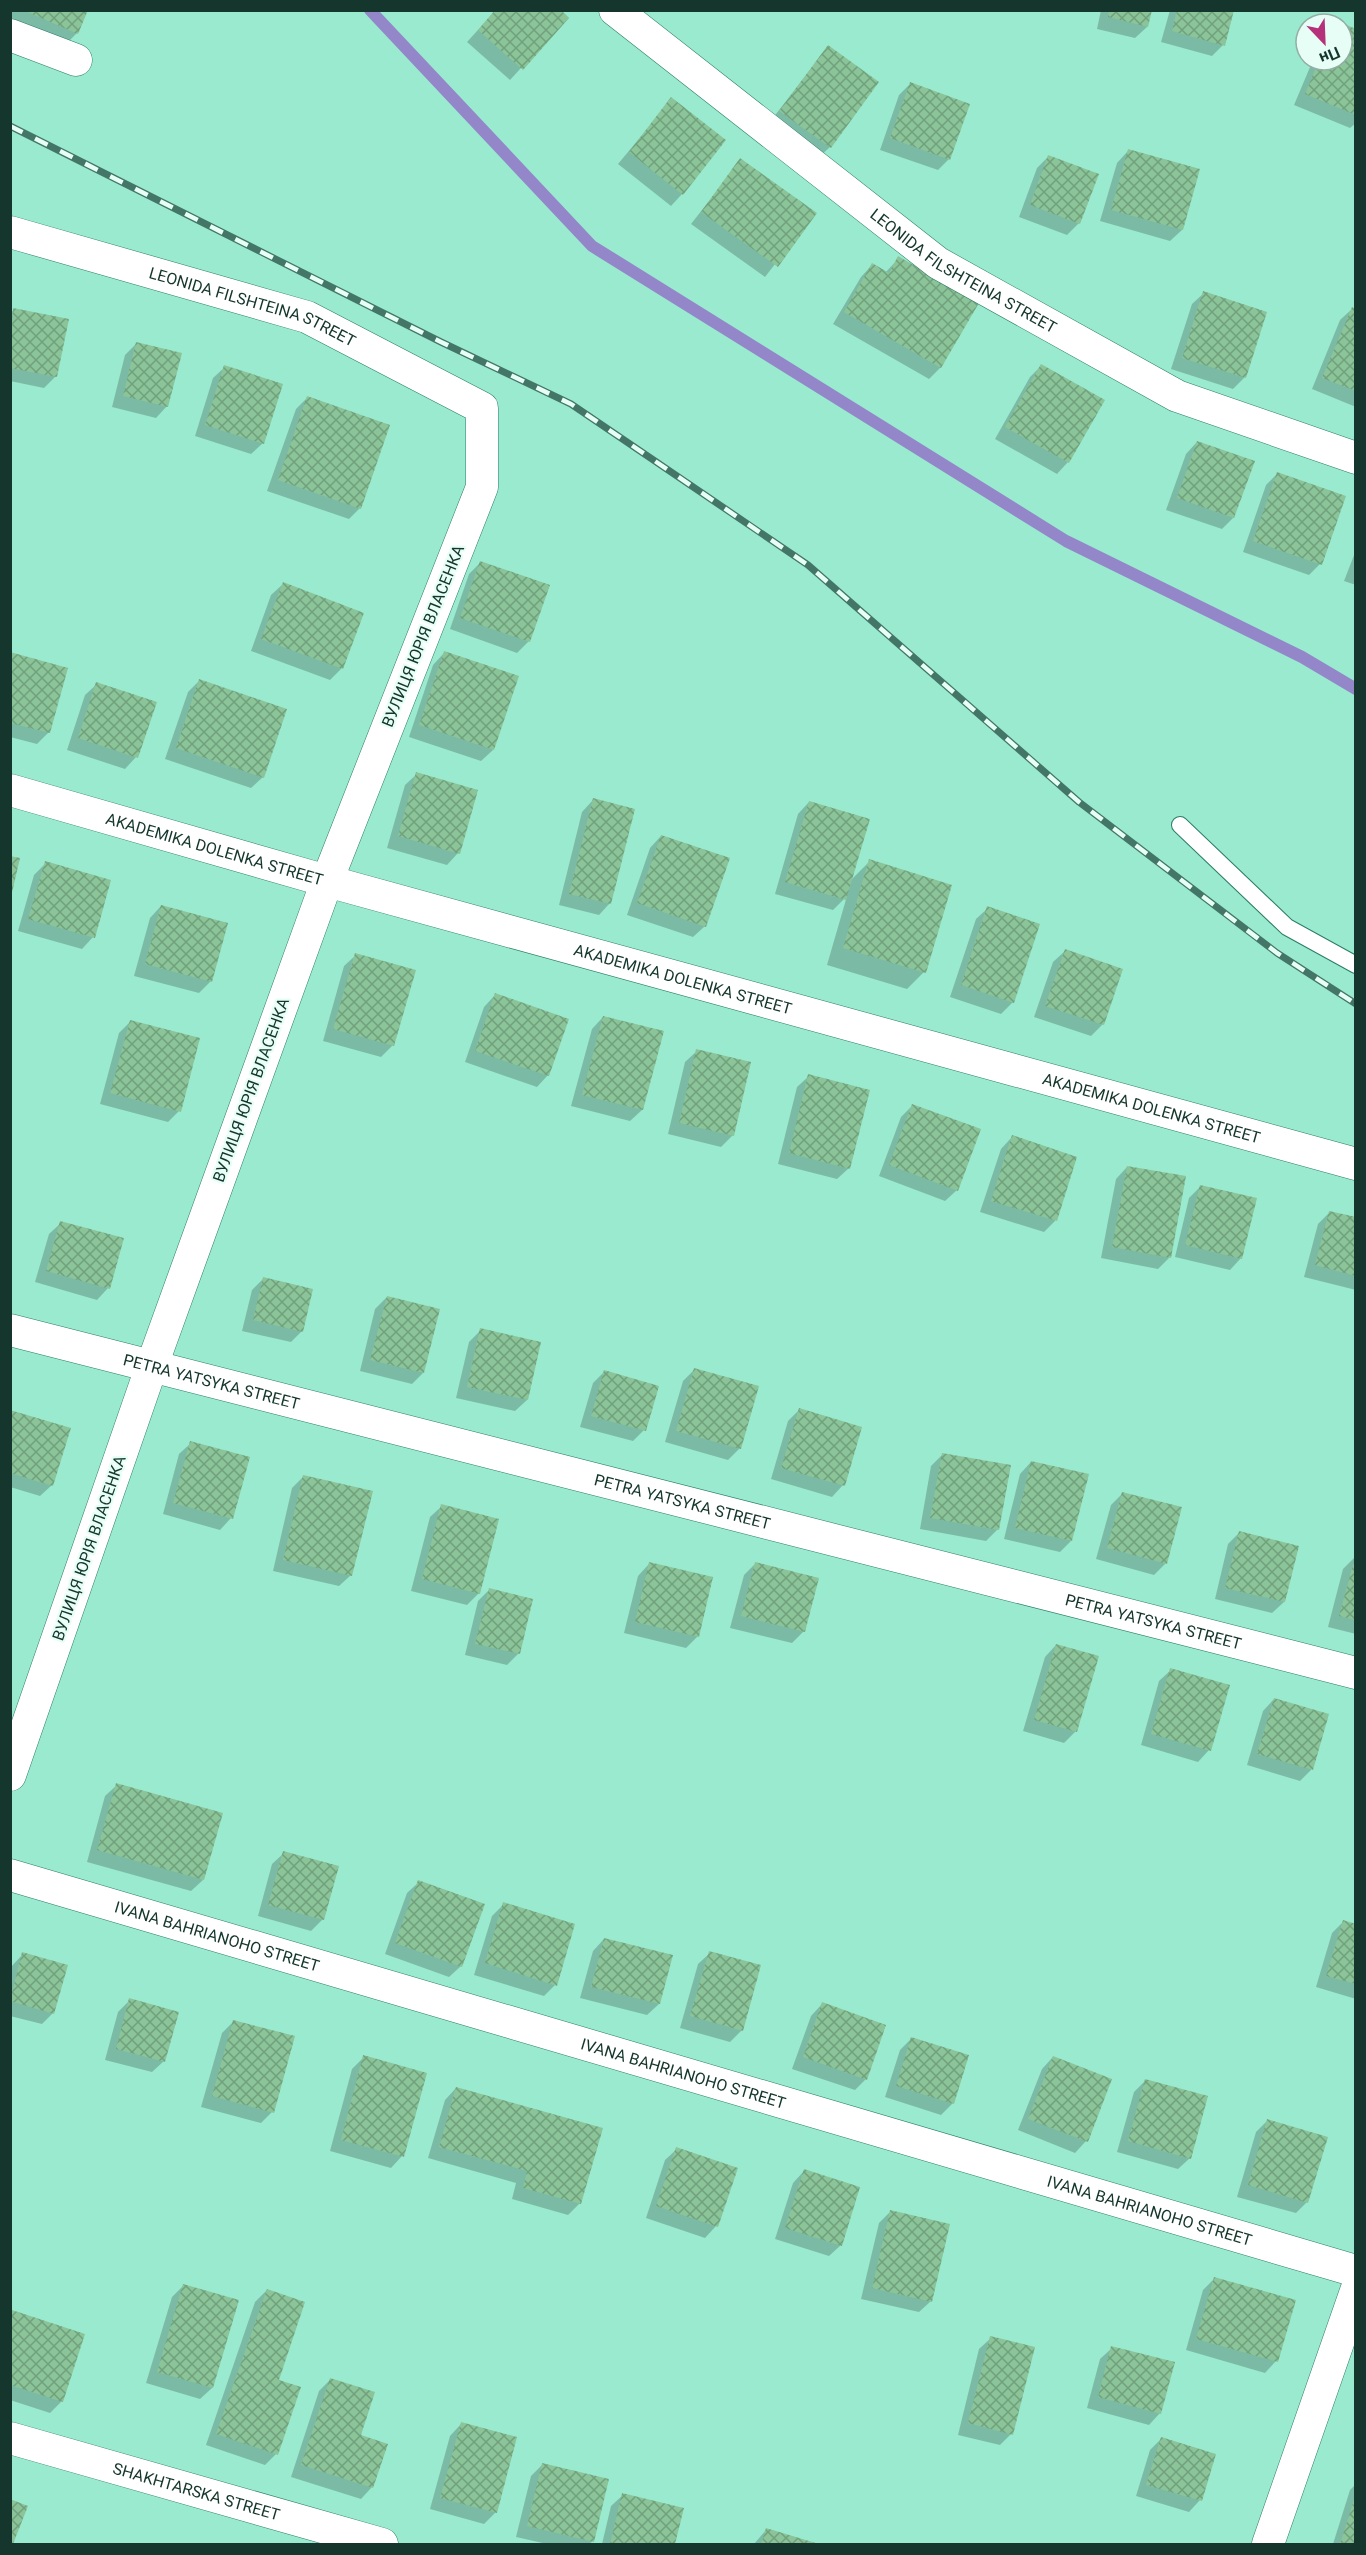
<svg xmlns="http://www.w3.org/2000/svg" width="1366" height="2555" font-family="Roboto,sans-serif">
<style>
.shadow{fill:#0003}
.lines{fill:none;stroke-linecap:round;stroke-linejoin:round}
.stream{stroke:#9387c9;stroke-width:12}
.building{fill:url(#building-cross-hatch)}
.lane-casing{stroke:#2b7d67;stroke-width:18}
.street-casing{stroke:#2b7d67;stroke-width:33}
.lane{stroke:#fff;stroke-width:16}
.street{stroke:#fff;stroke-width:32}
.rail-casing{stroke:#437666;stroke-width:7}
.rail{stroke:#e7fef6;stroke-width:4.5;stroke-dasharray:14;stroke-linecap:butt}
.labels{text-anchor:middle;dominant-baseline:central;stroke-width:4.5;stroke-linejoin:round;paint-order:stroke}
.street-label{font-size:16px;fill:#14362c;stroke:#e7fef6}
</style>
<defs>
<pattern id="building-cross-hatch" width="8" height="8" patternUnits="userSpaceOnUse" patternTransform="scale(1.5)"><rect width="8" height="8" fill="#8ac498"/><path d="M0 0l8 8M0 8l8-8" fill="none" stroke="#70a07c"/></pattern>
</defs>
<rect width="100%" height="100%" fill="#9aead0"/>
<g class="shadow">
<path d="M10,10H86L77,33L65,45L10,21Z"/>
<path d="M496,10L567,18L510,80L467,42Z"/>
<path d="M1101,10H1151L1147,27L1135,38L1097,29Z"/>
<path d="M1170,10H1233L1223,45L1212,56L1161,42Z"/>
<path d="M1342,25L1356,30V123L1350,128L1294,105L1313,60H1342Z"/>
<path d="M828,47L830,147L818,158L769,123Z"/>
<path d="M910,84L949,159L938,170L880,150L899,95Z"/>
<path d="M672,99L682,194L671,206L618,164Z"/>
<path d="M1128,151L1182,230L1170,241L1100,221L1117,163Z"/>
<path d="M1048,157L1079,223L1067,235L1019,217L1037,168Z"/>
<path d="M741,160L814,214L765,277L691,224Z"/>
<path d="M899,258L977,303L940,368L929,379L833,324L861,277L872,265L885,273Z"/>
<path d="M1204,293L1265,313L1244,378L1233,389L1171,369L1192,304Z"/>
<path d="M1352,309L1356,310V407L1312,389L1340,320Z"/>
<path d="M14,310L56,376L44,388L10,381V313Z"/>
<path d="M136,344L167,406L156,418L112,407L125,355Z"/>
<path d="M1041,366L1068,462L1057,474L995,439L1030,377Z"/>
<path d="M225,367L263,443L251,454L195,436L213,378Z"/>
<path d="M307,398L360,508L349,519L267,491L296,409Z"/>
<path d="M1197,442L1233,518L1222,529L1166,510L1186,454Z"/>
<path d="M1278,473L1320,564L1309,575L1243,552L1266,485Z"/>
<path d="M1356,550V585L1344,581Z"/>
<path d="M480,563L529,641L517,653L450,629L469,574Z"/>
<path d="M283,584L362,614L341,669L330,680L251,651L271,595Z"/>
<path d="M444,653L493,750L481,761L409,737L433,665Z"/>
<path d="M10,654L49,732L37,744L10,737Z"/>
<path d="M199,681L263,777L251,788L165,759L188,692Z"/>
<path d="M97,684L136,757L125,769L67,750L85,695Z"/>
<path d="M417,774L458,853L447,865L387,848L405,785Z"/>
<path d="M593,800L610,903L599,915L559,905L582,812Z"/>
<path d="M809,802L850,881L870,861L924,972L907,989L827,965L847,896L833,910L775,894L798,814Z"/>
<path d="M661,836L705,926L693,937L627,915L650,848Z"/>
<path d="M46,863L93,937L82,949L18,931L34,875Z"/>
<path d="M161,906L211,981L199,993L134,976L150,918Z"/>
<path d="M988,908L1013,1002L1001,1014L950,997L976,919Z"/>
<path d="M1065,951L1103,1024L1091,1036L1034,1017L1053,962Z"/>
<path d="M356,955L393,1045L381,1057L323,1041L344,966Z"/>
<path d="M495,995L548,1075L537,1087L465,1062L484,1007Z"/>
<path d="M603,1017L642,1110L630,1121L571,1106L592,1029Z"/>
<path d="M130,1022L179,1111L168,1122L100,1104L119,1033Z"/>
<path d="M697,1051L733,1135L721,1147L668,1134L685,1062Z"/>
<path d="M809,1076L849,1168L837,1179L778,1164L797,1087Z"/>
<path d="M913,1105L957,1190L945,1201L879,1176L901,1117Z"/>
<path d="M1012,1137L1075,1158L1055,1221L1044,1232L980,1212L1001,1149Z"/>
<path d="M1127,1167L1169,1258L1158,1269L1101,1258L1116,1179Z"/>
<path d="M1200,1187L1241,1258L1230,1270L1175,1257L1189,1198Z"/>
<path d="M1330,1212L1356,1219V1290L1304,1277L1318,1224Z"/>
<path d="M61,1223L108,1288L97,1300L35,1282L49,1234Z"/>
<path d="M263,1279L302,1331L291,1342L242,1331L252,1290Z"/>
<path d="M387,1297L423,1373L412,1384L360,1371L375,1309Z"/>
<path d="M481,1330L539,1343L527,1400L515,1411L456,1398L469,1342Z"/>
<path d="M694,1370L740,1448L728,1460L665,1442L683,1381Z"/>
<path d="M604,1372L644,1430L633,1441L580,1427L593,1383Z"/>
<path d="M799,1410L843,1485L832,1497L771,1479L788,1421Z"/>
<path d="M10,1411L52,1485L40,1496L10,1487Z"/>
<path d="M191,1443L231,1518L220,1530L163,1514L179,1454Z"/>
<path d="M943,1454L998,1529L986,1541L920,1529L931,1466Z"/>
<path d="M1031,1462L1071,1541L1060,1552L1004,1539L1020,1474Z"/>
<path d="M303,1477L351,1575L339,1586L273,1571L292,1488Z"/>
<path d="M1123,1493L1166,1563L1154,1575L1096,1559L1111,1505Z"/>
<path d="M442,1506L479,1593L467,1605L411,1591L430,1517Z"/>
<path d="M1239,1533L1284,1602L1272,1613L1215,1599L1228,1544Z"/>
<path d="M1355,1557H1356V1634L1328,1627L1343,1569Z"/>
<path d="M649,1564L698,1636L686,1648L624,1633L638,1576Z"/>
<path d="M755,1564L804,1631L792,1643L730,1628L744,1575Z"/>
<path d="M489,1590L518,1654L507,1665L465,1655L478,1601Z"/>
<path d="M1056,1645L1097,1657L1075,1732L1064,1743L1023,1731L1045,1657Z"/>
<path d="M1171,1670L1209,1750L1198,1762L1141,1745L1159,1681Z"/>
<path d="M1274,1699L1327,1715L1311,1770L1300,1781L1247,1765L1263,1711Z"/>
<path d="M117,1785L203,1880L191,1891L87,1862L105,1796Z"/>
<path d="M284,1853L323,1919L311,1931L258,1916L272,1864Z"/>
<path d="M419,1882L461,1966L449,1977L385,1954L407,1893Z"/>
<path d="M504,1904L555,1985L544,1996L474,1975L492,1916Z"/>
<path d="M1343,1922L1356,1926V1999L1316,1987L1332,1933Z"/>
<path d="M604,1939L659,2004L647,2015L580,1998L593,1951Z"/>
<path d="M710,1953L759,1966L741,2031L730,2042L680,2028L698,1964Z"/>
<path d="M23,1954L53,2013L42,2024L10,2016V1968Z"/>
<path d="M130,2000L164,2061L152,2072L105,2060L118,2012Z"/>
<path d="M822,2004L866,2079L855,2090L792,2069L811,2016Z"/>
<path d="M233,2022L272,2112L261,2123L201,2107L222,2033Z"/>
<path d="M911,2039L967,2056L952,2104L941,2115L885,2097L900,2050Z"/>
<path d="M364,2057L402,2156L391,2168L330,2151L352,2069Z"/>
<path d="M1053,2057L1086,2141L1075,2153L1018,2130L1042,2069Z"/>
<path d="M1145,2081L1190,2158L1178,2169L1117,2152L1134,2092Z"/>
<path d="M456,2088L580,2203L568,2215L512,2199L516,2183L428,2158L445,2100Z"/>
<path d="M1267,2121L1307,2202L1296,2213L1237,2197L1256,2132Z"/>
<path d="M677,2149L716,2226L705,2238L646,2218L665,2160Z"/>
<path d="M804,2171L841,2245L829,2256L775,2239L793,2183Z"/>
<path d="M890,2212L931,2301L919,2312L861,2299L879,2223Z"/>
<path d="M1215,2278L1276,2361L1265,2373L1186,2350L1203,2290Z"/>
<path d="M183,2286L237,2301L212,2388L200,2399L146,2383L172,2297Z"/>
<path d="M267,2290L277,2381L276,2454L265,2465L206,2445L255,2302Z"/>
<path d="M12,2312L83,2335L61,2402L50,2413L10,2400Z"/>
<path d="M991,2338L1011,2434L1000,2445L958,2435L979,2349Z"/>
<path d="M1112,2348L1160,2413L1149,2425L1087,2408L1100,2359Z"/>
<path d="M330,2380L359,2436L372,2487L361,2499L291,2477L319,2391Z"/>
<path d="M461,2424L496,2512L484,2524L430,2509L450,2436Z"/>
<path d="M1161,2439L1200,2500L1189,2512L1136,2496L1150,2450Z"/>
<path d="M543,2464L593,2541L589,2544H547L516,2537L531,2476Z"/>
<path d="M1356,2484V2544H1333L1350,2490Z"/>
<path d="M623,2495L682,2509L674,2544H602L611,2506Z"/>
<path d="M766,2530L816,2544H754Z"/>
</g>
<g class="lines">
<path class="stream" d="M370,10L592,246L1066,541L1302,657L1356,689"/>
</g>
<g class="building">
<path d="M23,10H88L78,34Z"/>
<path d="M495,10H561L569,18L523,70L478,30Z"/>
<path d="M1109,10H1152L1148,27L1108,17Z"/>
<path d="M1177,10H1234L1225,46L1172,31Z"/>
<path d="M1335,20L1356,29V115L1305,94L1319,60H1342V24H1334Z"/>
<path d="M828,45L879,82L831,148L779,111Z"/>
<path d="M910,82L970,104L950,160L890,138Z"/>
<path d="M671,97L726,140L683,195L629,152Z"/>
<path d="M1128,149L1200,169L1183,230L1111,210Z"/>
<path d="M1048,155L1099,174L1080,224L1030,205Z"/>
<path d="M740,158L817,213L778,267L701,212Z"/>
<path d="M898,256L979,303L941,368L844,312L872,263L889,273Z"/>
<path d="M1203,291L1267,312L1246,378L1182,358Z"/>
<path d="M1352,307L1356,309V391L1322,378Z"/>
<path d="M13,308L69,319L57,377L10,368Z"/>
<path d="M136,342L182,353L168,407L123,396Z"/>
<path d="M1041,364L1105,400L1069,463L1005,427Z"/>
<path d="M224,365L283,384L264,444L205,425Z"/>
<path d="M307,396L390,425L361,509L278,480Z"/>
<path d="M1197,441L1255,461L1234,518L1177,498Z"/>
<path d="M1277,472L1346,496L1322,565L1253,541Z"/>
<path d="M480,561L550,585L530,642L460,618Z"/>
<path d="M283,582L364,613L343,669L261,639Z"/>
<path d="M444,651L519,676L494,750L419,725Z"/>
<path d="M10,652L68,668L50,733L10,723Z"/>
<path d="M199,679L287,709L264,778L176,748Z"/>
<path d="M96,682L157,702L138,758L78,738Z"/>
<path d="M416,772L478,790L460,854L398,836Z"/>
<path d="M593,798L635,809L611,904L569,894Z"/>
<path d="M809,801L870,819L846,900L785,882Z"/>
<path d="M661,835L730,858L706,927L637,903Z"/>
<path d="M10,856L20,858L11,897H10Z"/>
<path d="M869,859L952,885L926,973L843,948Z"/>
<path d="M45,861L111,880L95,938L28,919Z"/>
<path d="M161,905L228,923L212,982L145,964Z"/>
<path d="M987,906L1040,924L1014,1003L961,985Z"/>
<path d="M1065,949L1123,969L1104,1025L1045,1006Z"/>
<path d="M355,953L416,970L394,1046L333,1029Z"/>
<path d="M495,993L569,1019L549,1076L475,1051Z"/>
<path d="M603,1016L664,1031L643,1110L582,1095Z"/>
<path d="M130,1020L200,1038L181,1112L110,1093Z"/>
<path d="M696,1049L751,1062L734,1136L679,1123Z"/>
<path d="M808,1074L870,1090L850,1169L789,1153Z"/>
<path d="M912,1104L981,1129L958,1191L889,1165Z"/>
<path d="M1012,1135L1077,1157L1057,1221L991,1201Z"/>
<path d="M1127,1166L1186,1176L1171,1258L1112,1247Z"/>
<path d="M1200,1185L1257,1198L1242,1259L1185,1245Z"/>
<path d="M1329,1211L1356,1217V1276L1315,1265Z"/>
<path d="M60,1221L124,1238L110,1289L46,1271Z"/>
<path d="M263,1277L313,1289L303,1332L253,1320Z"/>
<path d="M387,1296L440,1309L424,1373L370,1360Z"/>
<path d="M480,1328L541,1342L528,1400L467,1387Z"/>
<path d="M694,1368L759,1386L741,1449L676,1431Z"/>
<path d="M604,1370L659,1386L646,1431L591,1416Z"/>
<path d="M799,1408L862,1427L845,1486L781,1468Z"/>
<path d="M10,1410L71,1428L53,1486L10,1473Z"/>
<path d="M190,1441L250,1457L233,1519L173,1503Z"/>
<path d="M942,1453L1011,1465L999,1530L930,1518Z"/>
<path d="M1031,1461L1089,1474L1072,1541L1015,1528Z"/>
<path d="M303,1475L373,1491L352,1576L283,1560Z"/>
<path d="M1122,1492L1182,1507L1167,1564L1107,1548Z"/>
<path d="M441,1504L499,1519L480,1594L422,1579Z"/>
<path d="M1239,1531L1299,1546L1285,1602L1225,1588Z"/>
<path d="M1356,1554V1620L1339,1616Z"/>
<path d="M649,1562L713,1577L699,1637L635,1622Z"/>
<path d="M755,1562L819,1578L805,1632L741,1616Z"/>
<path d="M489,1588L533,1599L520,1654L475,1644Z"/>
<path d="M1056,1644L1099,1656L1077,1732L1034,1720Z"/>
<path d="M1170,1668L1230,1685L1211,1751L1151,1734Z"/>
<path d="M1274,1698L1329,1714L1313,1770L1257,1754Z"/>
<path d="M116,1783L223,1813L204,1880L97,1850Z"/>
<path d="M283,1851L339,1866L324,1920L268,1905Z"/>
<path d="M418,1880L485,1904L462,1967L395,1943Z"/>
<path d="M503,1902L575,1924L557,1986L485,1963Z"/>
<path d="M1343,1920L1356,1924V1984L1326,1976Z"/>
<path d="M604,1938L673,1955L660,2004L591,1987Z"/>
<path d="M709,1951L761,1965L743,2031L690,2016Z"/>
<path d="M22,1952L68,1965L54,2014L10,2001Z"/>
<path d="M129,1998L179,2012L165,2062L116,2049Z"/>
<path d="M822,2002L886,2025L867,2080L803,2057Z"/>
<path d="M233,2020L295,2036L274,2113L212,2096Z"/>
<path d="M911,2037L969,2055L954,2104L896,2086Z"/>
<path d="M363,2055L427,2073L404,2157L341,2140Z"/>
<path d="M1053,2056L1112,2079L1088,2142L1028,2119Z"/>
<path d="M1145,2079L1208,2096L1191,2159L1128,2141Z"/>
<path d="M456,2087L603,2128L581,2204L523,2188L527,2171L439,2147Z"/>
<path d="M1267,2119L1328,2137L1308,2203L1248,2185Z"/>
<path d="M676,2147L738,2168L718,2227L656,2206Z"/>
<path d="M804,2169L860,2187L842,2246L785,2228Z"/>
<path d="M890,2210L950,2224L932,2302L872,2288Z"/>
<path d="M1214,2277L1296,2300L1278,2362L1196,2339Z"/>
<path d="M183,2284L239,2300L213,2388L157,2372Z"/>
<path d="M267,2289L305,2302L279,2380L301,2387L278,2455L216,2434Z"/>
<path d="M12,2310L85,2334L63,2402L10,2385Z"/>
<path d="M990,2336L1035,2347L1013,2435L968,2423Z"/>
<path d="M1111,2346L1175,2362L1161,2414L1098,2397Z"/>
<path d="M330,2378L375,2392L361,2435L388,2444L373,2488L301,2465Z"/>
<path d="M461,2422L517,2437L497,2513L440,2498Z"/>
<path d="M1161,2437L1216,2454L1202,2501L1146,2485Z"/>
<path d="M542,2463L609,2479L594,2542L527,2526Z"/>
<path d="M622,2493L684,2508L675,2544H610Z"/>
<path d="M1355,2497L1356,2544H1340Z"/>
<path d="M10,2499L28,2506L13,2544H10Z"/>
<path d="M766,2528L819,2544H761Z"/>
</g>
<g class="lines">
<defs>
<path id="lane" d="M1180,825L1287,927L1356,965"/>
<g id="street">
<path id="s1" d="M615,10L938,263L1177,396L1356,458"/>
<path d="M10,35L76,60"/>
<path id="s2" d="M10,232L307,317L482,408V487L327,881L151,1368L10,1775"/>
<path id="s3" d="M10,790L327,881L1356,1164"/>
<path id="s4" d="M10,1330L1356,1673"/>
<path id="s5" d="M10,1875L1356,2271"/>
<path id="s6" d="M10,2438L382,2544"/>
<path d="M1268,2544L1356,2291"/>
</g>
</defs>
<use href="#lane" class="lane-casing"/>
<use href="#street" class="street-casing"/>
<use href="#lane" class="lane"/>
<use href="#street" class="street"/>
<defs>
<path id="rail" d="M10,126L441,342L571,404L808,565L1079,802L1277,953L1356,1004"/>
</defs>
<use href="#rail" class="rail-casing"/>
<use href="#rail" class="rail"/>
</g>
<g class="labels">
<g class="street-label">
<text stroke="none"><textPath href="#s1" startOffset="436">LEONIDA FILSHTEINA STREET</textPath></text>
<text stroke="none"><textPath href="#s2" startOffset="254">LEONIDA FILSHTEINA STREET</textPath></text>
<text transform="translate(423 636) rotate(-68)">ВУЛИЦЯ ЮРІЯ ВЛАСЕНКА</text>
<text stroke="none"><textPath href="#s3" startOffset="213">AKADEMIKA DOLENKA STREET</textPath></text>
<text stroke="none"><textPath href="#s3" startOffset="699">AKADEMIKA DOLENKA STREET</textPath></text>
<text transform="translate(251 1090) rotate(-70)">ВУЛИЦЯ ЮРІЯ ВЛАСЕНКА</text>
<text stroke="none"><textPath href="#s3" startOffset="1185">AKADEMIKA DOLENKA STREET</textPath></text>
<text stroke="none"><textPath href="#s4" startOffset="208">PETRA YATSYKA STREET</textPath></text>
<text stroke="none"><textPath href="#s4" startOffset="694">PETRA YATSYKA STREET</textPath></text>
<text transform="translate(89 1548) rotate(-71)">ВУЛИЦЯ ЮРІЯ ВЛАСЕНКА</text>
<text stroke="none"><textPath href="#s4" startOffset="1180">PETRA YATSYKA STREET</textPath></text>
<text stroke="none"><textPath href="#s5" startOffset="216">IVANA BAHRIANOHO STREET</textPath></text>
<text stroke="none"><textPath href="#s5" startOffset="702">IVANA BAHRIANOHO STREET</textPath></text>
<text stroke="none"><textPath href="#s5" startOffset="1188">IVANA BAHRIANOHO STREET</textPath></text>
<text stroke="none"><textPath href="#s6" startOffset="194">SHAKHTARSKA STREET</textPath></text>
</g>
</g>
<rect width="1366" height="2555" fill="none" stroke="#14362c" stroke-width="24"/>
<g transform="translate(1324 42) rotate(157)"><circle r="28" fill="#e7fef6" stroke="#93aea5" stroke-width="1.5"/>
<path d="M0-4.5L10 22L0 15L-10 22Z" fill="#b53179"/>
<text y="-9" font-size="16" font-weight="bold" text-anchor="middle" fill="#14362c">Пн</text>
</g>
</svg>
